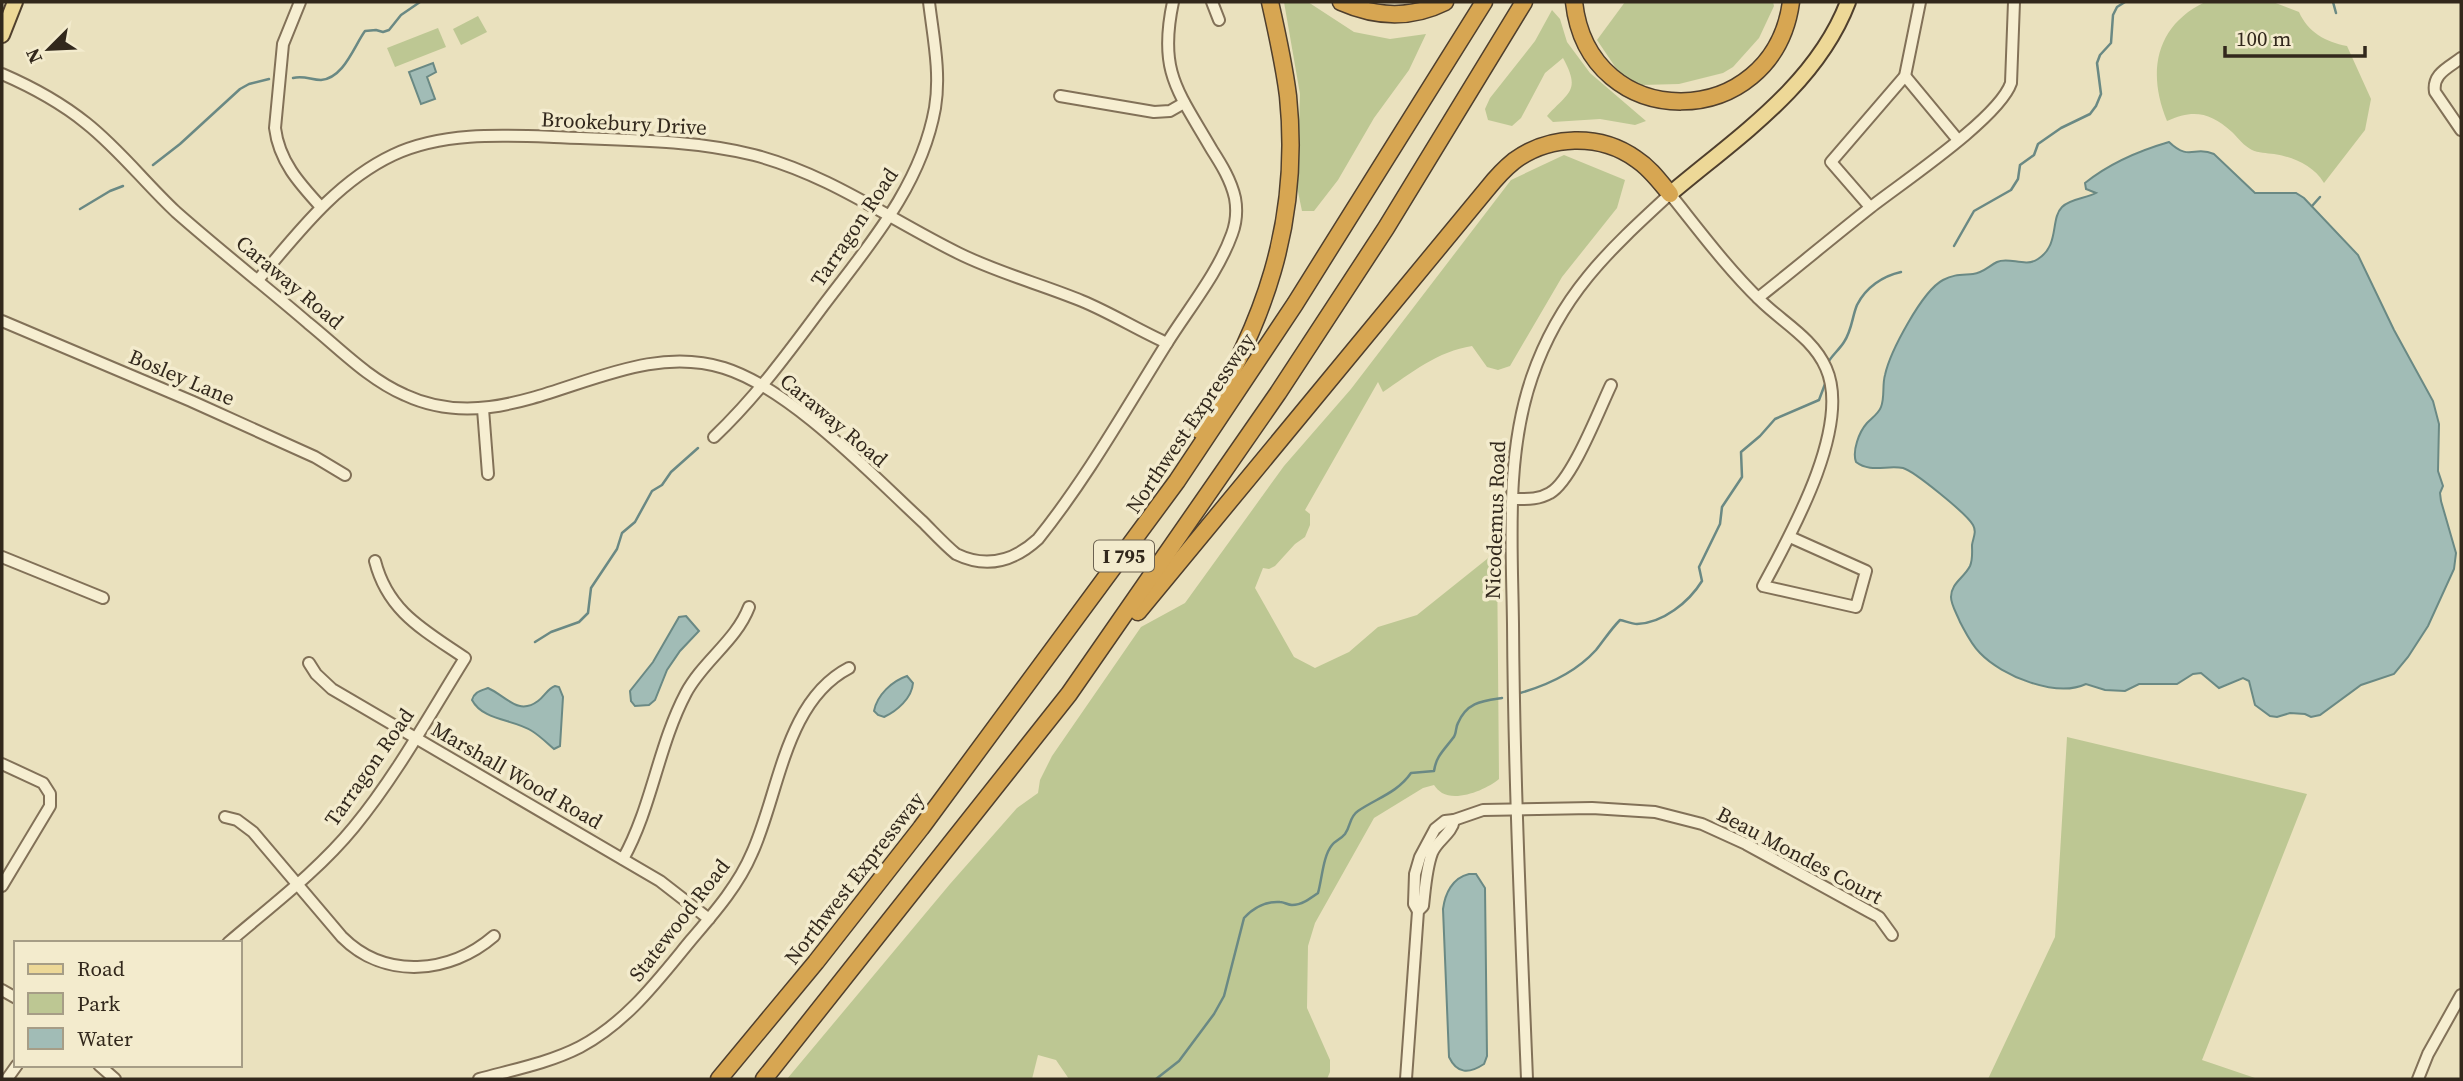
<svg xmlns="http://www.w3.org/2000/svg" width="2463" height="1081" font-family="'Source Serif 4',serif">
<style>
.green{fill:#bdc793}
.water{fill:#a1bcb6;stroke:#6a8984;stroke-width:2}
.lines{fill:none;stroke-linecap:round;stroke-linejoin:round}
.stream{stroke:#6a8984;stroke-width:2.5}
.minor-casing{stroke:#827158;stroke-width:14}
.major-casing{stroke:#4f3f2d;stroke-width:18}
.highway-casing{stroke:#4f3f2d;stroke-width:19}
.minor{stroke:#f6eed1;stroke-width:10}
.major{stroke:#edd897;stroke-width:14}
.highway{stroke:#d7a652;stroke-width:16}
.labels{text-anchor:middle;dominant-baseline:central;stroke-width:7;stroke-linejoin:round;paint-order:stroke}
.shield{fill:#f3ebcd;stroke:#6c6251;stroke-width:2}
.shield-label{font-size:19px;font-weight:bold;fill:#32281c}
.street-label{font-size:21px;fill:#32281c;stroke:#f3ebcd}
</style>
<rect width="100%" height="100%" fill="#eae1be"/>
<g class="green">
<path d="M1284,2H1308L1354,32L1390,39L1426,34L1409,70L1374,118L1338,180L1314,211H1302L1297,187L1300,94Z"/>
<path d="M1625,2H1773L1774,6L1759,38L1733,67L1723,73L1679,84L1641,85L1620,74L1597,40Z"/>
<path d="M2205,2H2273L2299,12C2308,32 2325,42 2347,46L2371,99L2365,130L2324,183C2313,165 2293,157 2274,154C2267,153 2258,153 2252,150C2244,146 2238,138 2232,132C2210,112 2193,109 2167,121C2147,73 2155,26 2205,2Z"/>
<path d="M1552,10L1560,19L1567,42L1590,73L1646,121L1635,125L1600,119L1553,122L1547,116C1569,92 1581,91 1563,58L1545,73L1521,118L1512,126L1488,120L1485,109L1490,98L1535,41Z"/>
<path d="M478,16L487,32L461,45L453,29Z"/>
<path d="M438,28L446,47L395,67L387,48Z"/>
<path d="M1564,155L1625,180L1617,208L1562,277L1510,366L1498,370L1487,367L1472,346C1438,351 1411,373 1383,392L1378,382L1305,510L1310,514V525L1305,537L1295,544L1275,566L1269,569L1263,568L1255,588L1294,657L1315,668L1349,652L1378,627L1417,615L1497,551L1499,779C1487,789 1458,802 1442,793C1439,791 1436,788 1434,785L1423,788L1374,818L1315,923L1308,946L1307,1008L1330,1060V1072L1327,1079H1069L1056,1060L1038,1055L1032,1079H787L950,884L1017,808L1038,793L1040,780L1052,756L1141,627L1185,603L1284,466L1351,389L1511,180Z"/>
<path d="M2067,737L2307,794L2202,1060L2258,1079H1988L2055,937Z"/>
</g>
<g class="water">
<path d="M433,63L436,72L427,77L435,99L421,104L409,72Z"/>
<path d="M2169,142C2190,162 2194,145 2214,154L2255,193H2296L2304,198L2358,255L2394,330L2433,401L2439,424L2438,471L2443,486L2440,493L2441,501L2456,553L2454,569L2428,626L2408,657L2394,674L2361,685L2320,715L2311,717L2305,714L2290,713L2277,717L2270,716L2255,705L2249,681L2243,678L2219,688L2201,673L2193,674L2177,684H2139L2125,691L2105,690L2086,684C2056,698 2002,676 1980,653C1971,644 1966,633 1960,622C1957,614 1951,605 1951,597C1951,583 1964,578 1970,566C1973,559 1972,553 1972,545C1973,538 1977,532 1973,525C1967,514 1914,471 1903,468C1887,465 1870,473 1856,462C1852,451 1859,432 1867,423C1872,418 1879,413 1881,407C1885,397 1882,385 1885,375C1890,352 1922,291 1943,280C1954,274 1962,275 1973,274C1983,273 1989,266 1997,262C2009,256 2025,268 2038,259C2060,245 2050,219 2062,207C2069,199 2087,198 2096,193L2086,189L2085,183C2110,163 2138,151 2169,142Z"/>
<path d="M686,616L699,631L680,651L667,670L655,700L649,705L635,706L631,701L630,691L653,662L679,617Z"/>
<path d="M907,676L913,683C912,698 897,711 884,717L878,715L874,711C877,695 892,681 907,676Z"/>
<path d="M555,686L559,687L563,697L560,746L554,749C547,743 540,736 532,731C514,719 483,721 472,700C474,692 480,691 488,688C506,696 518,716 538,701C545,696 547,689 555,686Z"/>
<path d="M1469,874H1476L1485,888L1487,1056L1484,1064C1469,1074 1457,1074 1449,1057L1443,909C1445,894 1452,878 1469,874Z"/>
</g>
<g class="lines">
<g class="stream">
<path d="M2333,2L2336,13"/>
<path d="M293,78C304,75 311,80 321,80C344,78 354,46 365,31L376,30L383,32L389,30L401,15L420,2"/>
<path d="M153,165L180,144L240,89L249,84L269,79"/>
<path d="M2312,206L2320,197"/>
<path d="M80,209L110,191L123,186"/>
<path d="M1954,246L1974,211L2011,190L2018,179L2020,165L2034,155L2038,144L2061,128L2090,114L2096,106L2101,94L2097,63L2100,55L2111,43L2113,15L2117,7L2125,2"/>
<path d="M1827,364C1832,355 1839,350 1844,342C1852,330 1852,317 1857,305C1866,287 1883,276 1901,272"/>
<path d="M535,642L551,632L579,622L588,613L591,588L617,549L622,533L635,522L652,491L662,485L671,472L698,448"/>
<path d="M1520,693C1548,685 1576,672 1596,650C1604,640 1611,629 1620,620C1625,621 1632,624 1637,624C1663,623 1689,602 1702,581L1699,567L1720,524L1722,507L1742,477L1741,452L1760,436L1775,419L1819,400L1825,384"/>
<path d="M1156,1079L1179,1061L1214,1014L1224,996L1244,918C1253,908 1266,901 1280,902C1284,902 1288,905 1292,905C1302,905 1311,898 1318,893C1322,879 1323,856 1332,845C1335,841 1341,839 1345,834C1351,826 1349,817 1358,811C1377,798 1397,793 1411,773L1434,771C1436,756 1445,749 1453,738C1457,734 1455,728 1458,723C1467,702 1482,701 1502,698"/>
</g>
<defs>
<g id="minor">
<path d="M300,2L283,44L275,128C279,161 299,183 321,207"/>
<path d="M1212,2L1219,20"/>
<path d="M2461,58C2448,68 2432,74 2435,92L2461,130"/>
<path d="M2,74C32,87 60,102 86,123C119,149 145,183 176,212C219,250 265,286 308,323C339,348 368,379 405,395C514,446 615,334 724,368C791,389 871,474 923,522C934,533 944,544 956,554C987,569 1014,561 1038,539C1087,478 1125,410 1167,343C1189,308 1218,273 1232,234C1236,223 1237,209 1235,198C1231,180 1221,164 1212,150C1178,91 1158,72 1173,2"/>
<path d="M1905,76L1958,140"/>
<path d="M1060,96L1154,112L1170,111L1184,103"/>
<path d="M1870,207L1831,162L1905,76L1920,2"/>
<path d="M258,280C297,234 336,182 393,155C442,132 501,135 554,137C621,140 689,139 754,155C830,175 889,219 958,253C998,273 1041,284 1082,301C1111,313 1138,330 1167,343"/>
<path d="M1758,298C1796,268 1833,237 1871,207C1903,182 1999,118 2011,83L2014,2"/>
<path d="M2,321L191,401L315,457L345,475"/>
<path d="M483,409L488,474"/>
<path d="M714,437C756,397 789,352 823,306C869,245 921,186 935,108C941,73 933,36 929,2"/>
<path d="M1513,499C1526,499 1538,500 1550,493C1572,481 1599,410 1611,385"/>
<path d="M2,557L103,598"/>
<path d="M309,663L316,674L332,689L660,881L709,919"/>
<path d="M2,764L43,783L50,794V806L2,886"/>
<path d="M225,817L237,820L253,832L342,937C385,980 450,974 494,936"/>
<path d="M623,859C652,807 658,746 686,693C703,661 736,641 749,607"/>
<path d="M1418,911L1414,904L1415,874L1420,857L1435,829L1445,821L1454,820L1483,810L1592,808L1655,812L1702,824L1746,844L1870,912L1879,917L1892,935"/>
<path d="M228,943C271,906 318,871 354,827C396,776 430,714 465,658C424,630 388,612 375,561"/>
<path d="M2,990L16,998"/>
<path d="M99,1065L115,1079"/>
<path d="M7,1079L17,1065"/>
<path d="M479,1079C512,1070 549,1063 580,1047C627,1022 658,980 691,940C714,913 738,886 752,853C779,794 785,701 849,668"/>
<path d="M1406,1079L1418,911L1423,906C1425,889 1426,869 1432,853C1437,840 1452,834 1454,820"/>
<path d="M1527,1079C1521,928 1514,776 1513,624C1512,544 1505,455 1532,377C1560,295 1608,251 1670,194C1699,230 1727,268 1760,300C1782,322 1813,338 1826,368C1852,426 1791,534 1763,586L1856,607L1866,571L1790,537"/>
<path d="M2418,1079L2428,1054L2461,995"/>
</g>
<g id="major">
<path d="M2,35L15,2"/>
<path d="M1670,194C1736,138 1816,86 1848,2"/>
</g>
<g id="highway">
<path d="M1341,2C1375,17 1411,19 1445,2"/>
<path d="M1574,2C1589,136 1773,133 1791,2"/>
<path d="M1199,430C1264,325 1301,222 1288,96C1284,64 1277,33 1270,2"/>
<path d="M1138,612L1487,189C1495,179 1504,169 1514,161C1549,135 1600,133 1636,159C1650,168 1660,182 1670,194"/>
<path d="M719,1079L816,962L921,828L1177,481L1295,304L1484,2"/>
<path d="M764,1079L1069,694L1278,393L1386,228L1524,2"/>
</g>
</defs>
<use href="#minor" class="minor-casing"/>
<use href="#major" class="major-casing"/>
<use href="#highway" class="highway-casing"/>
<use href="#minor" class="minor"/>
<use href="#major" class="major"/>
<use href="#highway" class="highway"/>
</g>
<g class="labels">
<rect class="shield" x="1094" y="540.5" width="60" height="31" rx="5"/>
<g class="shield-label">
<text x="1124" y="556">I 795</text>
</g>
<g class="street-label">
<text transform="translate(624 123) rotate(3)">Brookebury Drive</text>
<text transform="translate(854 227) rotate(-56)">Tarragon Road</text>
<text transform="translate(290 282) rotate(40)">Caraway Road</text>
<text transform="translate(182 377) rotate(23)">Bosley Lane</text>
<text transform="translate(834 420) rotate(40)">Caraway Road</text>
<text transform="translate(1190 423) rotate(-56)">Northwest Expressway</text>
<text transform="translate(1495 520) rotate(-88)">Nicodemus Road</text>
<text transform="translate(369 767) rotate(-55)">Tarragon Road</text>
<text transform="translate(517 775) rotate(30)">Marshall Wood Road</text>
<text transform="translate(1800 855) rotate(28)">Beau Mondes Court</text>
<text transform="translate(854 878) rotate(-52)">Northwest Expressway</text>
<text transform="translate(679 920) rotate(-52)">Statewood Road</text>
</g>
</g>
<rect width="2463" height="1081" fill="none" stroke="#32281c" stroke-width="7"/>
<rect x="14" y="941" width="228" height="126" fill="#f3ebcd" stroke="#a69d86" stroke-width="2"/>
<rect x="28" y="964" width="35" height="10" fill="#edd897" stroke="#a69d86" stroke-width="2"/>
<text x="77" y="976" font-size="21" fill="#32281c">Road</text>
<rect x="28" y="993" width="35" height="21" fill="#bdc793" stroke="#a69d86" stroke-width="2"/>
<text x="77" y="1011" font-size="21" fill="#32281c">Park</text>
<rect x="28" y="1028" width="35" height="21" fill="#a1bcb6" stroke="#a69d86" stroke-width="2"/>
<text x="77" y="1046" font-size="21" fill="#32281c">Water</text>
<g transform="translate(49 49) rotate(246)" stroke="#f3ebcd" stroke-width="5" paint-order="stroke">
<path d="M0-5L12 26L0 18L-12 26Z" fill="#32281c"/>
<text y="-10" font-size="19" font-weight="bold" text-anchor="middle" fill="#32281c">N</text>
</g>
<path d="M2225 46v10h140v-10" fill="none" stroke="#32281c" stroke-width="3.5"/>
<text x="2236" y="46" font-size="21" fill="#32281c" stroke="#f3ebcd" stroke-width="5" paint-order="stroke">100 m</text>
</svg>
